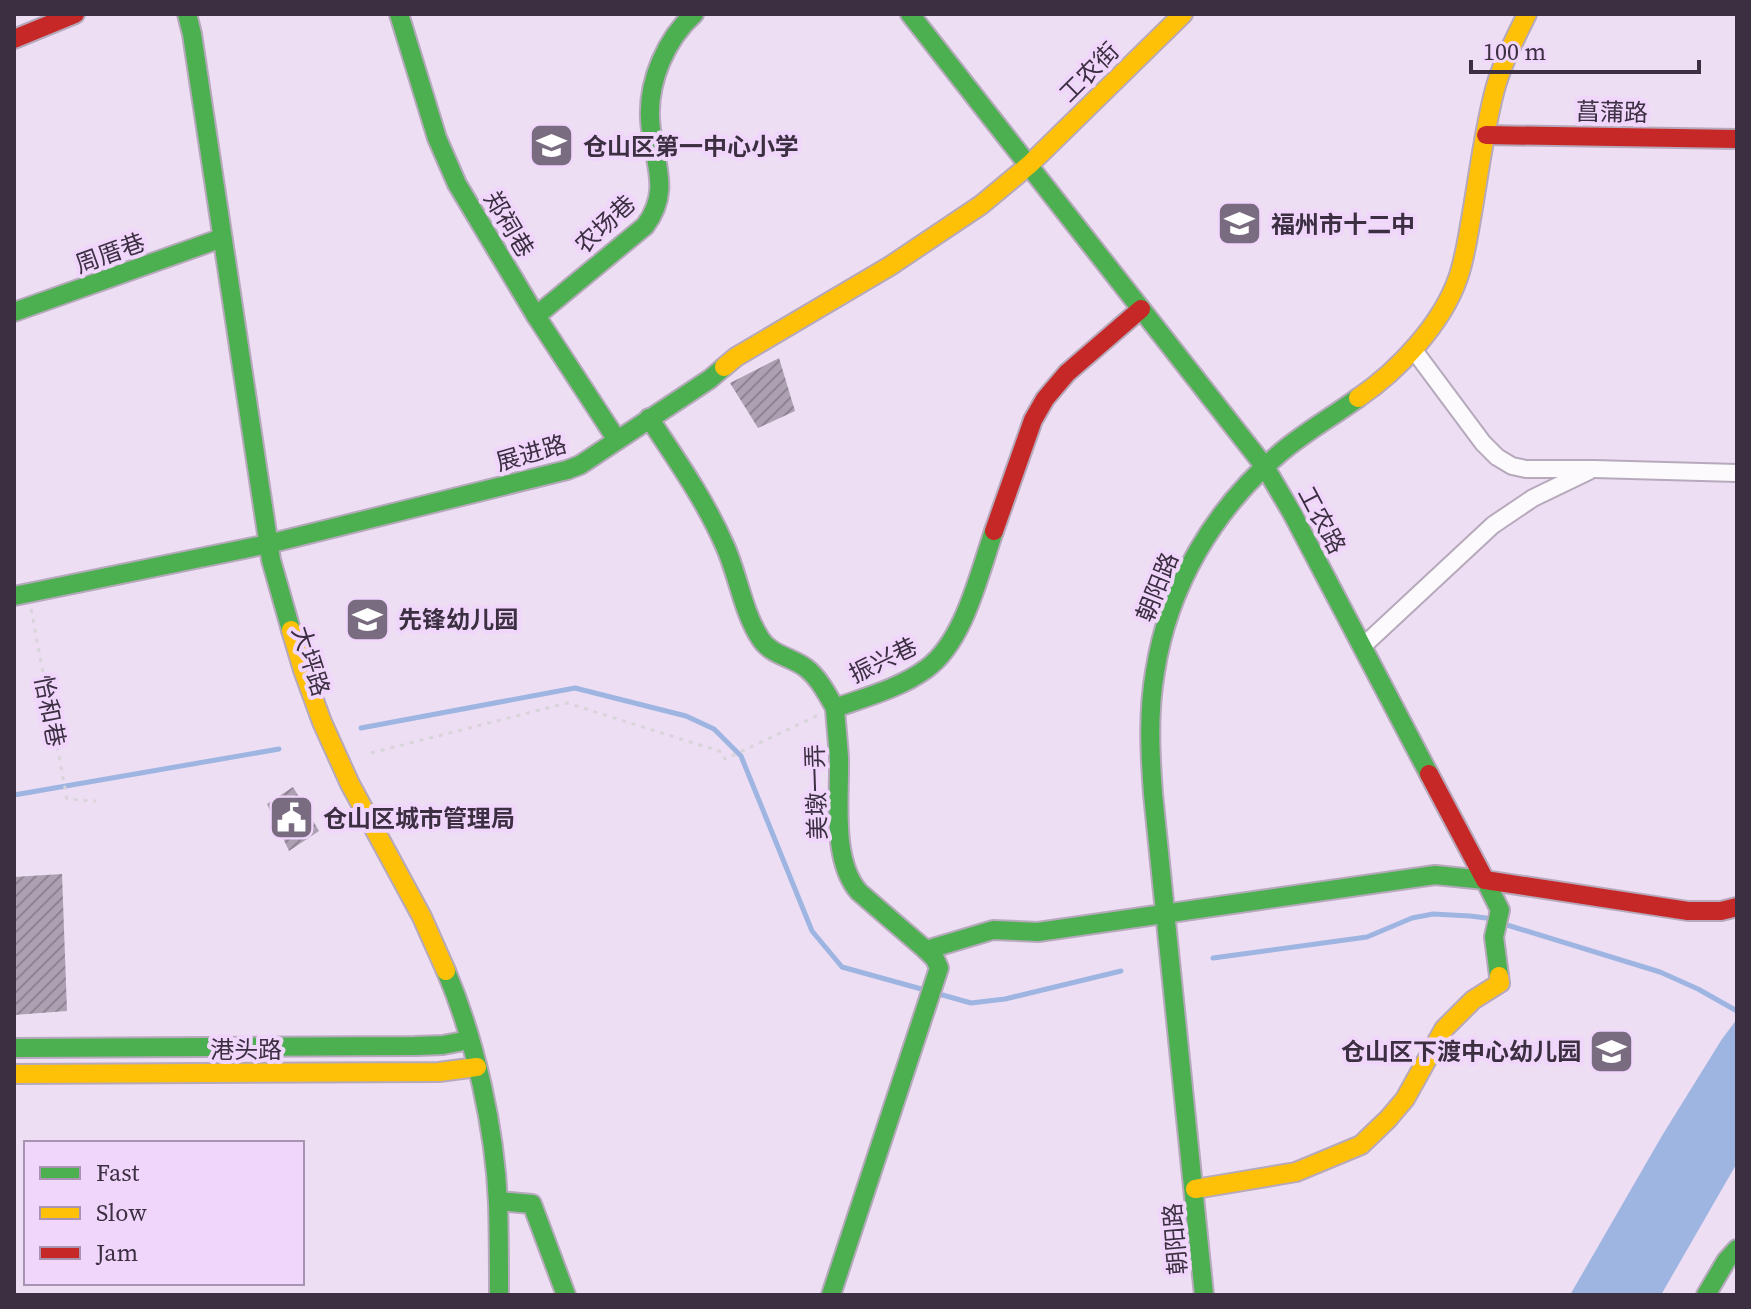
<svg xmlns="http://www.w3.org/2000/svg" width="1751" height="1309" font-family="'Source Serif 4','Noto Sans SC',serif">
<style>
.water{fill:#9eb5e1}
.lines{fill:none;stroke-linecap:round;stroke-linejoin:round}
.stream{stroke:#9eb5e1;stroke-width:5}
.building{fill:url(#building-hatch)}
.street-casing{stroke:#b6a9bb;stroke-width:20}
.fast-casing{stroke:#b6a9bb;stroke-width:22}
.slow-casing{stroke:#b6a9bb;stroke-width:22}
.jam-casing{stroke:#b6a9bb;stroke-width:22}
.path{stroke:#d8d4da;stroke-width:3;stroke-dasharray:4 6;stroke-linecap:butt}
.street{stroke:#fcfafd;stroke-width:16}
.fast{stroke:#4caf50;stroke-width:18}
.slow{stroke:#ffc107;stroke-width:18}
.jam{stroke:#c62828;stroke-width:18}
.labels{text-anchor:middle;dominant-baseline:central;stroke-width:8;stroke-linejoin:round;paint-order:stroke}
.street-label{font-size:24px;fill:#3c2f42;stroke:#f1d6fc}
.poi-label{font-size:24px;font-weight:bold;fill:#3c2f42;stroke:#f1d6fc;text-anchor:start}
</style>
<defs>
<pattern id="building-hatch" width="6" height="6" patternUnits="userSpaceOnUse" patternTransform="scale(2)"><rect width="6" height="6" fill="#ada0b3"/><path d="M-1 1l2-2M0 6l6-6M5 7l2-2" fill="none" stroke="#8e8393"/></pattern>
</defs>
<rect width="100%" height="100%" fill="#eedef4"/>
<path class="water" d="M1737,1019V1163L1661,1295H1570L1663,1134L1722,1039Z"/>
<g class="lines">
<g class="stream">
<path d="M361,728L575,688L686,716L714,729L741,756L812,931L842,967L925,990"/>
<path d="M14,795L279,749"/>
<path d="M1507,925L1660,972L1698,989L1737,1011"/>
<path d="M1213,958L1367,937L1412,918L1433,914L1470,916L1486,918"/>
<path d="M939,994L971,1003L1005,999L1121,971"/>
</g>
</g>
<g class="building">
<path d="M779,358L795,411L758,428L730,383Z"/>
<path d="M293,787L319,831L289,851L267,804Z"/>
<path d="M62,874L67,1011L14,1015V877Z"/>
</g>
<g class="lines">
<defs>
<g id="street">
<path d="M1413,349L1483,443L1497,457L1512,466L1526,469H1594L1737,473"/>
<path d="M1362,647L1493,525L1533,498L1589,471"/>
</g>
<g id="fast">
<path d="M187,14L192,34L271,560L291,630"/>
<path d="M399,14L437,138L457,184L536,316L617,440"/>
<path d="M910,14L1265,467L1292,513L1429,774"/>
<path d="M14,312L222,238"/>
<path d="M536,316L645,226C673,189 652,160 650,119C648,81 666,39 694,14"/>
<path d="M649,418C676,459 705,500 725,546C738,575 743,612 760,638C770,655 792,657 806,668C819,678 827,694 835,708C866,697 900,688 926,669C964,642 979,574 994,531"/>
<path d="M14,596L268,544L567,470L580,465L710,379L724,367"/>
<path d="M926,950L993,930L1038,932L1435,875L1485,880L1500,910L1494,937L1499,976"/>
<path d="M446,971C475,1039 495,1129 498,1203C499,1234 499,1264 499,1295"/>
<path d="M14,1048L415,1046L443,1045L469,1040"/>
<path d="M498,1201L532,1204L566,1295"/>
<path d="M831,1295L939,968L935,959L926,950L859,892C831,860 840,798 839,758C838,741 836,725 835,708"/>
<path d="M1204,1295L1153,794C1150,753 1148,712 1155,672C1168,587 1213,510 1279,454C1303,433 1332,417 1358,398"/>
<path d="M1706,1295L1726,1261L1737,1249"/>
</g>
<g id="slow">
<path d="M724,367L736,357L890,266L981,205L1029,165L1183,14"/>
<path d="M1358,398C1398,371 1442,324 1458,278C1464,261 1467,242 1470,225C1478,181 1483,136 1494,93C1501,65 1515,39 1527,14"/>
<path d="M291,630L303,670L322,722L350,784L422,917L446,971"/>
<path d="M14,1074L439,1072L477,1067"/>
<path d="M1195,1189L1296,1172L1361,1145L1388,1119L1405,1099L1444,1029L1473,1000L1500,983L1499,976"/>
</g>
<g id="jam">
<path d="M14,39L75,14"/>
<path d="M1486,135L1737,139"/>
<path d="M994,531L1033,420L1045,399L1067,373L1141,309"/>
<path d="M1429,774L1485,880L1688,911H1721L1737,907"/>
</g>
</defs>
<use href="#street" class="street-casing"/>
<use href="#fast" class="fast-casing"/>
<use href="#slow" class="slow-casing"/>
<use href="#jam" class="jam-casing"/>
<g class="path">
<path d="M31,609L67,799L96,801"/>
<path d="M371,753L567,703L722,752L725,759L819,715"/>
</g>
<use href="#street" class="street"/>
<use href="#fast" class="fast"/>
<use href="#slow" class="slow"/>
<use href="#jam" class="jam"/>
</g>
<defs>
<symbol id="school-square" viewBox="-11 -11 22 22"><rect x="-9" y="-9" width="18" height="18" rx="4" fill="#7a6c80" stroke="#f1d6fc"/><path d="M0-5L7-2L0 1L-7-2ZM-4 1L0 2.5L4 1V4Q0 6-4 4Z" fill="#fff"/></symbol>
<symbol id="civic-square" viewBox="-11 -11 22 22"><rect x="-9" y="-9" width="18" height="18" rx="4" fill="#7a6c80" stroke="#f1d6fc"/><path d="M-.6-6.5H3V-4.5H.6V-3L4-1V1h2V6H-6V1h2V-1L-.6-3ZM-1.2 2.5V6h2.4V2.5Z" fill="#fff"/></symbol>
</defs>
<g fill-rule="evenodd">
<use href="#school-square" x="526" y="120" width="51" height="51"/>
<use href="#school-square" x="1214" y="198" width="51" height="51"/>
<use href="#school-square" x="342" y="594" width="51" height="51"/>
<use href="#civic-square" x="266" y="792" width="51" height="51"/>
<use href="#school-square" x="1586" y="1026" width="51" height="51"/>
</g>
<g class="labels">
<g class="street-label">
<text transform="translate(1089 72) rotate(-45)">工农街</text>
<text transform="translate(1612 112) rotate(1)">菖蒲路</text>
<text transform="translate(509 224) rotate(59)">郑祠巷</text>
<text transform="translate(605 224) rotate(-43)">农场巷</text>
<text transform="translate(110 253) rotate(-20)">周厝巷</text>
<text transform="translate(531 453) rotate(-16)">展进路</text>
<text transform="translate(1322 520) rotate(62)">工农路</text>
<text transform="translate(1157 587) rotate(-68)">朝阳路</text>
<text transform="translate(883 660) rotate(-26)">振兴巷</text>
<text transform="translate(311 661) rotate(72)">大坪路</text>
<text transform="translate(50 711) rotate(79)">怡和巷</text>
<text transform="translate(816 792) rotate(-92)">美墩一弄</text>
<text x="246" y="1049">港头路</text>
<text transform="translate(1175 1239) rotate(-95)">朝阳路</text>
</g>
<g class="poi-label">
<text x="583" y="146">仓山区第一中心小学</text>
<text x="1271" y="224">福州市十二中</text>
<text x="398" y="619">先锋幼儿园</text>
<text x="323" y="818">仓山区城市管理局</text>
<text x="1581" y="1051" text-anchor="end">仓山区下渡中心幼儿园</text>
</g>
</g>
<rect width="1751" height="1309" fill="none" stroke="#3c2f42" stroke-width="32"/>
<rect x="24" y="1141" width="280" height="144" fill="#f1d6fc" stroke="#a993b2" stroke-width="2"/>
<rect x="40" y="1167" width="40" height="12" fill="#4caf50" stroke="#a993b2" stroke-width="2"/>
<text x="96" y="1181" font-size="24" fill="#3c2f42">Fast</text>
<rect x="40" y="1207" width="40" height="12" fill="#ffc107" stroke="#a993b2" stroke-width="2"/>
<text x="96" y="1221" font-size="24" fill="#3c2f42">Slow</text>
<rect x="40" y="1247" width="40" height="12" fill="#c62828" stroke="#a993b2" stroke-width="2"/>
<text x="96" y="1261" font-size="24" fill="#3c2f42">Jam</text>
<path d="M1471 60v12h228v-12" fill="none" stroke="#3c2f42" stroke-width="4"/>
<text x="1483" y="60" font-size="24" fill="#3c2f42" stroke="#f1d6fc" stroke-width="6" paint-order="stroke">100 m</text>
</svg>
